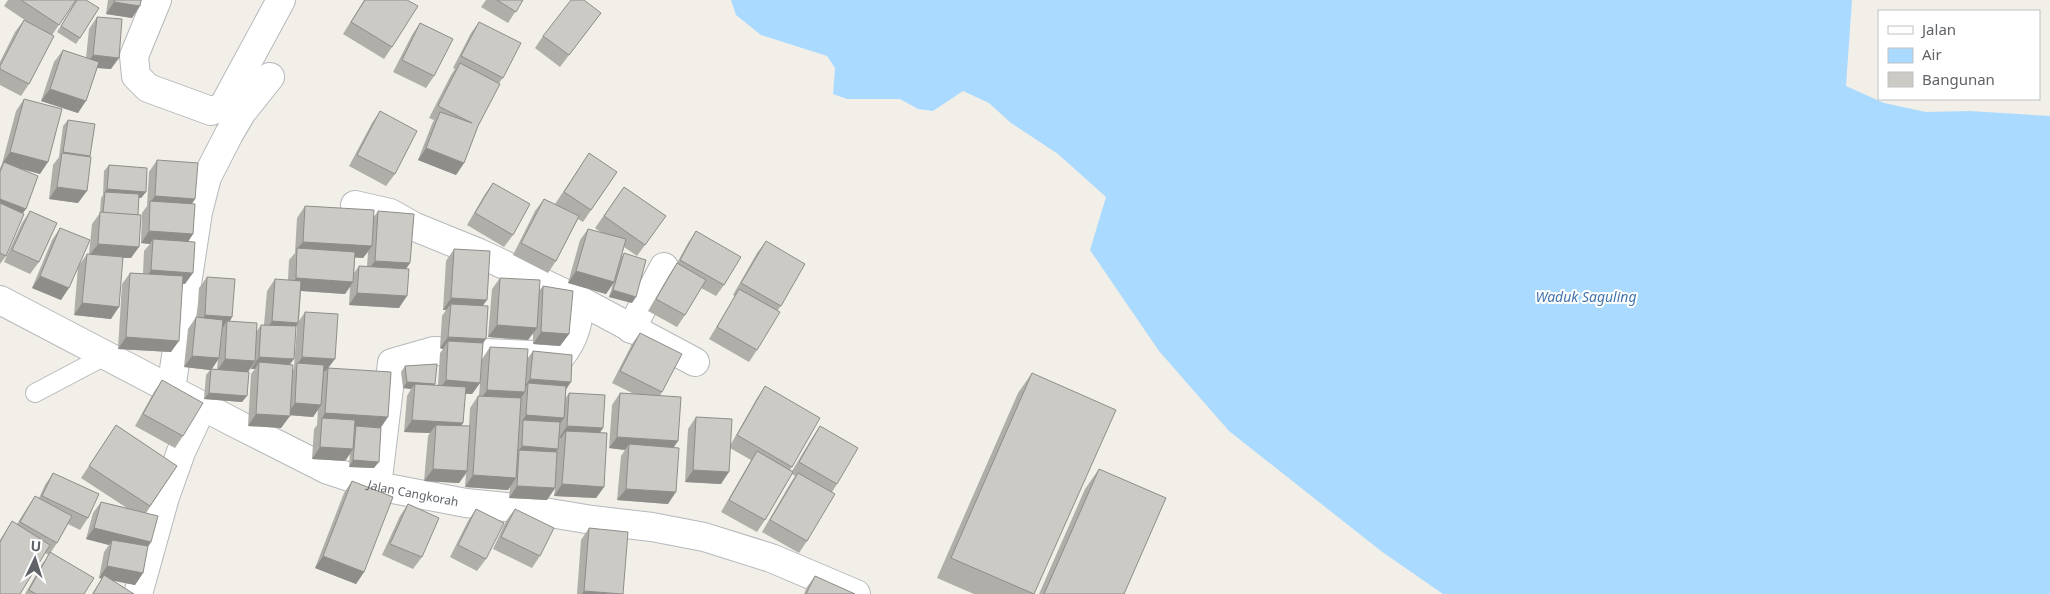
<svg xmlns="http://www.w3.org/2000/svg" width="2050" height="594" font-family="'Noto Sans',sans-serif">
<style>
.water{fill:#aadaff}
.lines{fill:none;stroke-linecap:round;stroke-linejoin:round}
.lane-casing{stroke:#b5b8bc;stroke-width:20}
.street-casing{stroke:#b5b8bc;stroke-width:30}
.lane{stroke:#fff;stroke-width:18}
.street{stroke:#fff;stroke-width:28}
.wall{fill:#afaea9;fill-rule:evenodd}
.shaded-wall{fill:#8f8d8a}
.building{fill:#cccac5;stroke:#8f8d8a}
.labels{text-anchor:middle;dominant-baseline:central;stroke-width:4;stroke-linejoin:round;paint-order:stroke}
.street-label{font-size:12px;fill:#5f6368;stroke:#fff}
.water-label{font-size:14px;font-style:italic;fill:#4174aa;stroke:#fff}
</style>
<rect width="100%" height="100%" fill="#f1efe8"/>
<path class="water" d="M731,0H1852L1846,86L1884,103L1926,112L1970,111L2050,116V594H1443L1381,551L1229,431L1159,351L1090,250L1106,197L1058,154L1011,123L989,103L963,91L933,111L918,109L900,99H847L833,94L835,68L827,56L761,35L736,15Z"/>
<g class="lines">
<defs>
<path id="lane" d="M35,393L107,355"/>
<g id="street">
<path d="M157,0L134,56L136,76L148,88L211,111L223,107L281,0"/>
<path d="M355,205L390,213L415,227L479,253L581,301L695,362"/>
<path id="s1" d="M0,300L233,422L328,470L377,486L466,503L526,509L592,520L652,527L704,537L771,558L856,594"/>
<path d="M631,329L664,267"/>
<path d="M171,389L198,212L207,177L229,134L242,112L270,77"/>
<path d="M377,486L392,363L434,351L561,356C575,339 578,322 581,301"/>
<path d="M138,594L165,497L181,452L203,405"/>
</g>
</defs>
<use href="#lane" class="lane-casing"/>
<use href="#street" class="street-casing"/>
<use href="#lane" class="lane"/>
<use href="#street" class="street"/>
</g>
<g class="wall">
<path d="M8,0H76L52,35L29,84L21,96L0,85V62L15,32L24,20L32,25L4,6Z"/>
<path d="M77,0L80,38L76,44L57,32Z"/>
<path d="M108,0H141L140,6L132,18L106,14Z"/>
<path d="M364,0H407L392,47L384,59L343,34Z"/>
<path d="M486,0H523L508,23L481,7Z"/>
<path d="M601,13L560,67L535,48L543,36Z"/>
<path d="M97,17L111,69L97,68L78,113L41,101L54,62L63,50L86,58L89,29Z"/>
<path d="M479,22L503,78L499,83L478,126L464,163L456,175L418,160L432,124L434,120L429,118L451,75L455,69L453,68L471,33Z"/>
<path d="M420,23L434,76L426,88L393,72L412,35Z"/>
<path d="M24,99L40,174L23,169L22,213L6,256L0,264V168L2,164L16,111Z"/>
<path d="M380,111L395,174L386,186L349,166L372,123Z"/>
<path d="M68,120L90,157L78,203L49,199L53,165L59,157L63,126Z"/>
<path d="M157,160L195,199L192,204L193,234L188,242L185,284H182L171,352L118,349L122,284L130,273L143,274L144,251L150,244L141,243L142,213L147,206L149,172Z"/>
<path d="M109,165L146,192L141,198H139L131,258H123L111,319L74,315L78,267L61,300L32,288L52,240L60,228L80,264L87,254H89L92,224L100,213L101,198L103,195L104,171Z"/>
<path d="M581,165L617,172L583,222L578,219L556,261L548,273L513,255L535,211L544,199L560,207L555,204Z"/>
<path d="M493,183L513,235L504,247L467,225L485,194Z"/>
<path d="M624,187L666,216L637,256L624,247L621,258L624,253L632,303L609,297L613,284L606,294L568,283L580,240L588,229L602,233L595,228Z"/>
<path d="M305,206L373,218L378,211L410,263L406,269L399,308L349,305L350,287L345,294L301,291L299,321L305,312L328,369L381,427L374,468L349,467L350,454L345,461L312,459L314,429L317,425L318,410L313,417L290,415L281,428L248,426L251,374L255,369H251V368L248,372L242,402L204,399L206,375L210,370L184,367L188,329L196,317H197L199,288L207,277L232,317L230,321L257,331L261,325H264L267,291L275,279L288,280L289,260L295,253L297,218ZM368,252L367,266H359L354,273L355,257L363,258ZM297,326L294,368L293,370L290,364L296,327ZM218,360L217,369H212Z"/>
<path d="M30,211L39,262L30,274L4,262L22,223Z"/>
<path d="M696,231L724,285L716,296L701,288L685,315L677,327L648,311L669,275L677,263L688,243Z"/>
<path d="M766,241L781,306L777,311L757,350L749,362L709,339L735,296L733,295L757,253Z"/>
<path d="M454,249L482,306L483,344L480,383L472,394H465L463,423L461,426H469L470,408L478,396H479L482,359L490,347L527,359L533,351L566,390L565,399L569,393L603,428L600,433L604,487L596,498L554,496L555,488L547,500L509,498L510,487L508,490L465,487L466,474L459,483L424,481L428,436L430,433L404,432L407,396L411,389L403,388L401,372L405,366L435,384L434,385H438L440,353L443,349L440,348L442,316L446,310H443L446,261Z"/>
<path d="M500,278L539,291L543,286L569,334L560,346L533,344V332L528,340L488,337L492,289Z"/>
<path d="M640,333L662,392L660,396L678,441L673,447L668,504L617,500L621,456L625,450L609,448L612,405L620,393L634,394L612,383L632,344Z"/>
<path d="M1032,373L1034,594H974L937,578L1018,393Z"/>
<path d="M162,380L183,436L175,448L135,426L154,392Z"/>
<path d="M765,386L792,467L790,470L792,471L812,438L820,426L837,484L832,492L807,541L799,553L762,532L790,484L795,476L792,474L765,520L757,532L721,512L751,460L730,448L721,484L685,482L688,429L696,417L731,444L757,398Z"/>
<path d="M116,425L177,466L146,513L151,542L147,548L143,573L135,585L112,580L134,594H92L102,578H99L104,552L109,545L86,539L93,513L101,502L127,508L81,478Z"/>
<path d="M1099,469L1124,594H1039L1085,489Z"/>
<path d="M53,473L88,518L80,530L68,524L57,543L51,552L84,594H25L42,564L49,555L45,553L0,594V540L12,521L17,524L27,508L35,496L39,498L45,485Z"/>
<path d="M352,481L364,572L356,584L315,568L344,493Z"/>
<path d="M408,504L422,557L413,569L382,555L400,516Z"/>
<path d="M476,509L486,559L477,571L450,557L468,521Z"/>
<path d="M515,509L540,556L532,568L493,549L506,521Z"/>
<path d="M589,528L623,594H577L581,540Z"/>
<path d="M815,576L855,594H804L807,587Z"/>
</g>
<g class="shaded-wall">
<path d="M114,2L140,6L132,18L106,14Z"/>
<path d="M93,55L119,58L111,69L85,67Z"/>
<path d="M50,89L86,101L78,113L41,101Z"/>
<path d="M426,148L464,163L456,175L418,160Z"/>
<path d="M10,152L48,162L40,174L3,164L4,162L2,164Z"/>
<path d="M57,187L87,191L78,203L49,199Z"/>
<path d="M107,189L146,192L141,198L105,195V192Z"/>
<path d="M155,196L195,199L187,210L150,203Z"/>
<path d="M0,199L26,209L18,220L0,214Z"/>
<path d="M149,231L193,234L185,246L153,239L150,244L141,243Z"/>
<path d="M303,242L372,246L363,258L297,254V249Z"/>
<path d="M98,244L139,247L131,258L89,256Z"/>
<path d="M375,261L410,263L402,274L366,272Z"/>
<path d="M151,270L193,273L185,284L143,282Z"/>
<path d="M576,271L614,282L606,294L568,283Z"/>
<path d="M40,276L69,288L61,300L32,288Z"/>
<path d="M296,278L353,282L345,294L288,290Z"/>
<path d="M613,290L636,297L632,303L609,297Z"/>
<path d="M357,293L407,296L399,308L349,305Z"/>
<path d="M451,298L487,300L478,312L451,304L446,310H443Z"/>
<path d="M82,303L119,307L111,319L74,315Z"/>
<path d="M205,315L232,317L227,325V321L222,329L196,327Z"/>
<path d="M272,321L298,323L290,335L264,333Z"/>
<path d="M497,325L537,328L528,340L488,337Z"/>
<path d="M541,332L569,334L560,346L533,344Z"/>
<path d="M126,337L179,341L171,352L118,349Z"/>
<path d="M448,337L486,339L478,351L448,341L443,349L440,348Z"/>
<path d="M192,356L219,358L211,370V369L210,370L184,367Z"/>
<path d="M259,357L294,359L285,371L259,362L255,369H251Z"/>
<path d="M302,357L335,359L326,371L297,369V365Z"/>
<path d="M225,359L255,361L247,373L217,371Z"/>
<path d="M530,379L571,382L563,394L528,383L523,391H521Z"/>
<path d="M446,380L480,383L472,394L437,392Z"/>
<path d="M407,382L435,384L431,390L415,384L411,389L403,388Z"/>
<path d="M487,390L525,392L517,404L479,402Z"/>
<path d="M209,393L247,396L242,402L204,399Z"/>
<path d="M295,403L321,405L313,417L287,415Z"/>
<path d="M325,413L388,417L380,429L356,426L355,427L322,418Z"/>
<path d="M256,414L290,416L281,428L248,426Z"/>
<path d="M526,415L564,418L555,430L523,420L518,427Z"/>
<path d="M412,420L463,423L455,435L436,425L430,433L404,432Z"/>
<path d="M567,426L603,428L594,440L566,431L561,438H559Z"/>
<path d="M617,437L678,441L670,453L629,444L625,450L609,448Z"/>
<path d="M522,446L558,449L550,460L519,450Z"/>
<path d="M320,447L353,449L345,461L312,459Z"/>
<path d="M353,460L379,462L374,468L349,467Z"/>
<path d="M433,469L467,471L459,483L424,481Z"/>
<path d="M693,470L729,472L721,484L685,482Z"/>
<path d="M473,475L516,478L508,490L465,487Z"/>
<path d="M562,484L604,487L596,498L554,496Z"/>
<path d="M517,486L555,488L547,500L509,498Z"/>
<path d="M626,489L676,492L668,504L617,500Z"/>
<path d="M94,528L151,542L143,554L112,540L109,545L86,539Z"/>
<path d="M323,556L364,572L356,584L315,568Z"/>
<path d="M107,566L143,573L135,585L99,578Z"/>
<path d="M584,591L615,594H582Z"/>
</g>
<g class="building">
<path d="M21,0H76L59,25Z"/>
<path d="M77,0H86L99,8L80,38L61,26Z"/>
<path d="M114,0H141L140,6L114,2Z"/>
<path d="M365,0H407L418,6L392,47L351,22Z"/>
<path d="M497,0H523L516,12Z"/>
<path d="M571,0H584L601,13L569,55L543,36Z"/>
<path d="M97,17L122,19L119,58L93,55Z"/>
<path d="M24,20L54,36L29,84L0,69V66Z"/>
<path d="M479,22L521,43L503,78L461,56Z"/>
<path d="M420,23L453,39L434,76L402,60Z"/>
<path d="M63,50L99,62L86,101L50,89Z"/>
<path d="M460,63L500,84L478,126L464,163L426,148L440,112L472,123L438,106Z"/>
<path d="M24,99L62,109L48,162L10,152Z"/>
<path d="M380,111L417,131L395,174L357,155Z"/>
<path d="M68,120L95,124L90,156L63,152Z"/>
<path d="M62,153L91,157L87,191L57,187Z"/>
<path d="M589,153L617,172L591,210L564,192Z"/>
<path d="M157,160L198,163L195,199L155,196Z"/>
<path d="M4,162L38,176L26,209L0,199V172Z"/>
<path d="M109,165L147,168L146,192L107,189Z"/>
<path d="M493,183L530,204L513,235L475,213Z"/>
<path d="M624,187L666,216L645,245L604,216Z"/>
<path d="M105,192L139,194L138,215L103,213Z"/>
<path d="M544,199L579,216L556,261L521,243Z"/>
<path d="M150,201L195,204L193,234L149,231Z"/>
<path d="M0,203L24,214L6,256L0,253Z"/>
<path d="M305,206L374,210L372,246L303,242Z"/>
<path d="M30,211L57,223L39,262L12,250Z"/>
<path d="M378,211L414,214L410,263L375,261Z"/>
<path d="M100,212L141,215L139,247L98,244Z"/>
<path d="M60,228L90,240L69,288L40,276Z"/>
<path d="M588,229L626,239L614,282L576,271Z"/>
<path d="M696,231L741,257L724,285L680,260Z"/>
<path d="M153,239L195,242L193,273L151,270Z"/>
<path d="M766,241L805,264L781,306L741,283Z"/>
<path d="M297,248L355,252L353,282L296,278Z"/>
<path d="M454,249L490,251L487,300L451,298Z"/>
<path d="M624,253L646,260L636,297L613,290Z"/>
<path d="M87,254L123,257L119,307L82,303Z"/>
<path d="M677,263L706,280L685,315L656,299Z"/>
<path d="M359,266L409,269L407,296L357,293Z"/>
<path d="M130,273L183,276L179,341L126,337Z"/>
<path d="M207,277L235,279L232,317L205,315Z"/>
<path d="M500,278L540,280L537,328L497,325Z"/>
<path d="M275,279L301,281L298,323L272,321Z"/>
<path d="M543,286L573,291L569,334L541,332Z"/>
<path d="M739,289L780,312L757,350L717,327Z"/>
<path d="M451,304L488,306L486,339L448,337Z"/>
<path d="M305,312L338,314L335,359L302,357Z"/>
<path d="M196,317L223,320L219,358L192,356Z"/>
<path d="M227,321L257,323L255,361L225,359Z"/>
<path d="M261,325L296,326L294,359L259,357Z"/>
<path d="M640,333L682,354L662,392L620,371Z"/>
<path d="M448,341L483,343L480,383L446,380Z"/>
<path d="M490,347L528,349L525,392L487,390Z"/>
<path d="M533,351L572,355L571,382L530,379Z"/>
<path d="M259,362L293,365L290,416L256,414Z"/>
<path d="M297,363L324,365L321,405L295,403Z"/>
<path d="M437,364L435,384L407,382L405,366Z"/>
<path d="M328,368L391,372L388,417L325,413Z"/>
<path d="M211,369L249,372L247,396L209,393Z"/>
<path d="M1032,373L1116,410L1034,594L951,558Z"/>
<path d="M162,380L203,403L183,436L143,414Z"/>
<path d="M528,383L566,386L564,418L526,415Z"/>
<path d="M415,384L466,387L463,423L412,420Z"/>
<path d="M765,386L820,418L792,467L737,435Z"/>
<path d="M569,393L605,395L603,428L567,426Z"/>
<path d="M620,393L681,397L678,441L617,437Z"/>
<path d="M478,396L521,398L516,478L473,475Z"/>
<path d="M696,417L732,419L729,472L693,470Z"/>
<path d="M322,418L355,420L353,449L320,447Z"/>
<path d="M523,420L560,422L558,449L522,446Z"/>
<path d="M116,425L177,466L150,506L89,466Z"/>
<path d="M436,425L470,426L467,471L433,469Z"/>
<path d="M356,426L381,428L379,462L353,460Z"/>
<path d="M820,426L858,448L837,484L799,462Z"/>
<path d="M566,431L607,433L604,487L562,484Z"/>
<path d="M629,444L679,448L676,492L626,489Z"/>
<path d="M519,450L557,452L555,488L517,486Z"/>
<path d="M757,451L793,472L765,520L729,500Z"/>
<path d="M1099,469L1166,498L1124,594H1044Z"/>
<path d="M53,473L99,494L88,518L42,496Z"/>
<path d="M798,473L835,494L807,541L770,520Z"/>
<path d="M352,481L393,497L364,572L323,556Z"/>
<path d="M35,496L72,516L57,543L20,522Z"/>
<path d="M101,502L158,516L151,542L94,528Z"/>
<path d="M408,504L439,518L422,557L390,544Z"/>
<path d="M476,509L504,523L486,559L458,545Z"/>
<path d="M515,509L554,528L540,556L501,537Z"/>
<path d="M12,521L50,545L20,594H0V542Z"/>
<path d="M589,528L628,532L623,594L584,591Z"/>
<path d="M112,540L148,546L143,573L107,566Z"/>
<path d="M50,552L94,578L84,594H36L29,590Z"/>
<path d="M104,575L134,594H93Z"/>
<path d="M815,576L855,594H806Z"/>
</g>
<g class="labels">
<g class="street-label">
<text stroke="none"><textPath href="#s1" startOffset="458">Jalan Cangkorah</textPath></text>
</g>
<g class="water-label">
<text x="1586" y="296">Waduk Saguling</text>
</g>
</g>
<rect x="1878" y="10" width="162" height="90" fill="#ffffff" stroke="#bfc1c3"/>
<rect x="1888" y="26" width="25" height="8" fill="#ffffff" stroke="#bfc1c3"/>
<text x="1922" y="35" font-size="15" fill="#5f6368">Jalan</text>
<rect x="1888" y="48" width="25" height="15" fill="#aadaff" stroke="#bfc1c3"/>
<text x="1922" y="60" font-size="15" fill="#5f6368">Air</text>
<rect x="1888" y="72" width="25" height="15" fill="#cccac5" stroke="#bfc1c3"/>
<text x="1922" y="85" font-size="15" fill="#5f6368">Bangunan</text>
<g transform="translate(35 559) rotate(4)" stroke="#ffffff" stroke-width="4" paint-order="stroke">
<path d="M0-4L9 19L0 12L-9 19Z" fill="#5f6368"/>
<text y="-8" font-size="14" font-weight="bold" text-anchor="middle" fill="#5f6368">U</text>
</g>
</svg>
